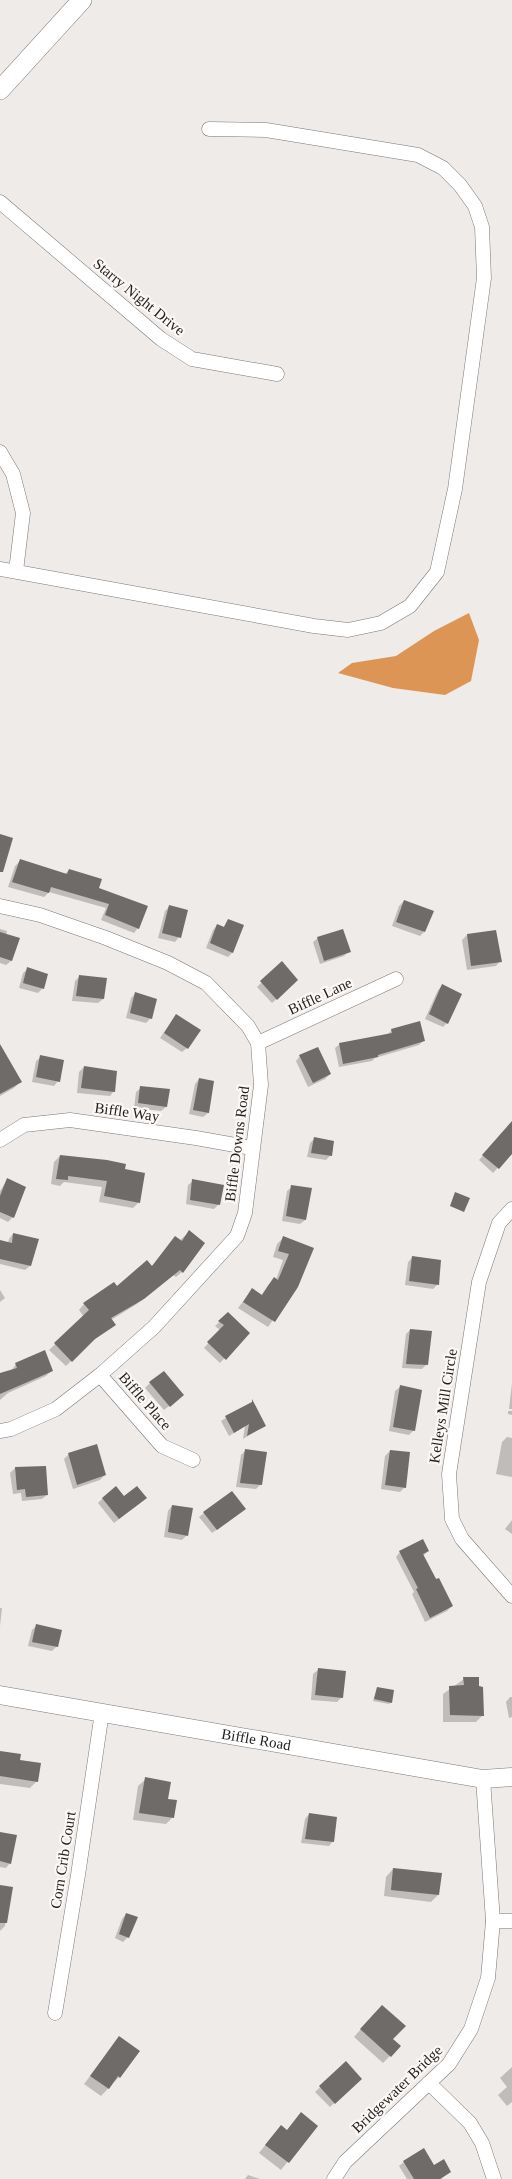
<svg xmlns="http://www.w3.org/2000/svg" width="512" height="2179" font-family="'Times New Roman',serif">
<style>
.water{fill:#dd9555}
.shadow{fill:#0003}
.building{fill:#6e6b68}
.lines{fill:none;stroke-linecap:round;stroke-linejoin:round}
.minor-casing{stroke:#7b7875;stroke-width:15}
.tertiary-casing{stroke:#7b7875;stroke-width:19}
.secondary-casing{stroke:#7b7875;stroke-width:20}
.minor{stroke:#fff;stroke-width:14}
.tertiary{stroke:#fff;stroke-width:18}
.secondary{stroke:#fff;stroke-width:19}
.labels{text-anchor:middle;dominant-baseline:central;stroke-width:4.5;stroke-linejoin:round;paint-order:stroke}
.street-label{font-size:15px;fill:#201f1e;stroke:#fcf8f5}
</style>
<rect width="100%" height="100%" fill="#efebe8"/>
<path class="water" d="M469,613L479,640L471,681L445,695L393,688L338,673L352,663L396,656L434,631Z"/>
<g class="shadow">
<path d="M20,861L65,874L69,870L98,888L138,928L134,933L101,920L106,908L49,892L44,897L8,887L15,866Z"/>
<path d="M404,901L424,932L420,936L392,926L399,906Z"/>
<path d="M170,906L179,937L175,942L158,938L165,911Z"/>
<path d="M228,921L243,926L232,953L228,957L206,948L213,930L217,925L223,928Z"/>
<path d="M0,929L7,931L6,935L11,961L6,965L0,963Z"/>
<path d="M495,931L500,961L496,966L467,970L462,940L467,935Z"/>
<path d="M318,938L349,951L344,956L320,964L313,942Z"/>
<path d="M282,963L297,980L272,1003L257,987Z"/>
<path d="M28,969L43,988L38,993L19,988L23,973Z"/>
<path d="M80,976L103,999L98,1003L72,1001L75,981Z"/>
<path d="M443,985L447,1023L443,1027L425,1019L438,990Z"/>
<path d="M135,994L151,1018L146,1023L126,1018L131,998Z"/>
<path d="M176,1015L187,1048L182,1052L160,1038Z"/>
<path d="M392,1030L424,1040L419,1045L375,1058L372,1061L339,1067L335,1048L340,1044L387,1035Z"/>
<path d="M300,1056L330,1074L325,1079L308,1087L296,1061Z"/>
<path d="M41,1057L58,1081L54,1086L32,1082L36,1061Z"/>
<path d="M0,1062L20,1082L14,1088L0,1096Z"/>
<path d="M84,1067L114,1091L110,1096L77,1093L79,1072Z"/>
<path d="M199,1079L208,1113L203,1117L189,1114L195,1084Z"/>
<path d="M141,1088L166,1107L161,1111L134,1108L136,1092Z"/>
<path d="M512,1132V1152L493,1173L479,1160L503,1133Z"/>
<path d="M315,1138L331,1155L326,1160L307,1157L310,1143Z"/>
<path d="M60,1156L124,1170L139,1202L133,1208L99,1202L102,1187L64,1182L60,1186L51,1184L54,1162Z"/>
<path d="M7,1180L13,1217L8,1222L0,1218V1191Z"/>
<path d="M193,1181L219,1204L214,1209L186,1204L188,1185Z"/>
<path d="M292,1187L305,1220L300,1224L282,1221L287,1191Z"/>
<path d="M189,1232L204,1243L182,1272L176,1277L173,1275L137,1304L111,1320L114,1325L88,1344L66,1366L49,1350L84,1317L79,1310L84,1304L117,1288L151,1267Z"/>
<path d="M13,1234L30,1266L25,1270L0,1264V1243H8L9,1239Z"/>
<path d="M283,1238L312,1248L297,1286L268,1327L238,1308L252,1290L261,1296L268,1285L274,1279L276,1280L283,1260L273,1257L277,1244Z"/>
<path d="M413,1257L438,1284L433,1289L405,1285L408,1262Z"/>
<path d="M0,1290L5,1298L0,1302Z"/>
<path d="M228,1314L248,1333L220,1363L204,1348L220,1330L215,1326Z"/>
<path d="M410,1330L426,1365L422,1369L402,1368L406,1334Z"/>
<path d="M16,1364L52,1370L46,1376L8,1393L0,1400V1374L11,1371Z"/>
<path d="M150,1383L178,1399L164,1410L145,1388Z"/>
<path d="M512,1383V1409H509Z"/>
<path d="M400,1387L414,1430L409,1435L389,1431L395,1391Z"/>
<path d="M252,1402L264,1426L243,1439L245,1426L229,1436L221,1421Z"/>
<path d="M508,1411H512V1415L508,1414Z"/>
<path d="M507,1437L512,1438V1477L496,1474L502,1442Z"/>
<path d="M246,1450L261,1484L256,1489L236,1487L241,1455Z"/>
<path d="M390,1451L405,1487L400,1492L381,1489L385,1456Z"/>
<path d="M69,1454L105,1475L100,1480L73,1489L64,1459Z"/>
<path d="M44,1467L47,1495L42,1499L22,1501L21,1493L13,1494L10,1473L15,1468Z"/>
<path d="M103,1498H124L140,1503L114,1523L98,1503Z"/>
<path d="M172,1506L187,1535L182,1540L164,1537L168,1511Z"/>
<path d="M204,1513H240L212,1533L199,1517Z"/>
<path d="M512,1520V1534L505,1529Z"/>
<path d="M428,1551L423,1556L452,1606L447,1611L425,1622L412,1594L414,1592L396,1557L400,1552Z"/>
<path d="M0,1608H2L0,1626Z"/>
<path d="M36,1626L57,1646L52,1651L28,1646L32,1630Z"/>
<path d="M318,1670L342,1697L337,1702L311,1700L313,1674Z"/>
<path d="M464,1679L478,1687L483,1715L476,1722H443V1694Z"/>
<path d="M377,1688L391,1702L389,1704L373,1701Z"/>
<path d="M510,1697H512V1717L509,1718L506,1702Z"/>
<path d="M0,1753L19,1761L37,1781L30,1788L0,1784Z"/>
<path d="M146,1779L173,1817L166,1824L133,1820L138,1786Z"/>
<path d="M309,1814L333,1841L329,1846L301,1843L305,1819Z"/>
<path d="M0,1834L10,1863L6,1868L0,1867Z"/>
<path d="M393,1869L438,1895L431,1902L384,1896L386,1877Z"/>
<path d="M0,1886L11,1888L5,1926L0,1931Z"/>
<path d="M126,1914L128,1937L123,1942L115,1938L122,1919Z"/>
<path d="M375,2013L391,2040L390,2056L383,2063L354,2037Z"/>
<path d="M119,2038V2077L101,2096L84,2084Z"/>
<path d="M346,2063L360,2079L330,2107L315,2092Z"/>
<path d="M512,2067V2102L507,2106L498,2095L507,2087L500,2078Z"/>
<path d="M316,2126L281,2170L259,2153L274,2134Z"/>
<path d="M404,2162L434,2167L450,2172L441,2179H407L399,2166Z"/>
<path d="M248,2175L260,2179H245Z"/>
</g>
<g class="building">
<path d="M0,834L13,838L3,872H0Z"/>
<path d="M20,859L67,874L69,869L102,879L99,888L148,906L139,929L105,915L109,904L51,887L49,893L12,882Z"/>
<path d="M404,900L434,911L425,932L396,922Z"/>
<path d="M169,905L188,910L181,938L162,933Z"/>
<path d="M228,919L244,925L233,953L210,943L217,924L224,927Z"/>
<path d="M343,929L351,952L324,961L317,937Z"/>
<path d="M496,930L502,962L471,966L467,934Z"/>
<path d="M0,932L20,938L12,961L0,957Z"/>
<path d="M282,961L298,980L277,1000L260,981Z"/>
<path d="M27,967L48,974L44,989L23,983Z"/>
<path d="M79,975L107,978L104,999L76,996Z"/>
<path d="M442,984L462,994L448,1024L429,1014Z"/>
<path d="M135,992L157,999L152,1019L130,1013Z"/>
<path d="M176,1014L201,1030L188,1049L164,1033Z"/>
<path d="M420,1021L425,1041L378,1055V1057L343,1064L339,1043L392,1033L391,1029Z"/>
<path d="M0,1044L22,1082L0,1094Z"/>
<path d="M318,1047L331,1074L313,1083L299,1055Z"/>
<path d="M40,1055L64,1060L60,1082L36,1077Z"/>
<path d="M84,1066L117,1071L115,1092L81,1088Z"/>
<path d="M199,1078L214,1081L209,1113L193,1110Z"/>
<path d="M140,1086L170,1089L167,1107L138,1103Z"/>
<path d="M512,1121V1154L499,1169L482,1155Z"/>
<path d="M314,1137L334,1141L332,1156L311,1153Z"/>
<path d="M60,1155L107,1160L126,1164L125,1169L145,1173L140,1203L104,1196L107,1181L68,1176V1180L56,1179Z"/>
<path d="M7,1178L26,1187L14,1218L0,1212V1196Z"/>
<path d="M192,1179L224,1185L220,1205L190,1200Z"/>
<path d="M291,1185L312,1188L306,1220L286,1216Z"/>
<path d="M455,1192L470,1198L464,1212L450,1206Z"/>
<path d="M189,1230L205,1243L183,1273L180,1270L144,1299L111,1318L116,1325L95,1339L72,1362L54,1343L89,1310L83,1303L114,1282L117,1286L147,1260L152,1266L175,1236L182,1241Z"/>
<path d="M13,1233L39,1239L31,1266L0,1259V1240L12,1243Z"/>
<path d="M283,1236L314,1248L298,1287L275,1322L243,1302L252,1288L262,1295L274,1277L278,1280L289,1254L278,1251Z"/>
<path d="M412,1256L441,1260L439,1285L409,1281Z"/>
<path d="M228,1312L250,1333L226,1360L207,1342L224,1325L218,1321Z"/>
<path d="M410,1329L432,1331L428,1365L406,1364Z"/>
<path d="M45,1350L53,1371L0,1394V1373L17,1368L15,1363Z"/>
<path d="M164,1371L184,1395L170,1407L149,1382Z"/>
<path d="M400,1385L422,1390L415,1431L393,1427Z"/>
<path d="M252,1399L266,1426L247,1436L249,1424L234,1433L225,1416L252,1402Z"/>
<path d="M97,1444L106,1475L77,1485L68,1453Z"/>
<path d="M245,1449L267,1452L262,1485L240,1483Z"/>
<path d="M390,1450L410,1452L406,1488L385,1485Z"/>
<path d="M46,1466L48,1495L26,1497L25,1489L17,1490L15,1467Z"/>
<path d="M116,1486L124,1496L137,1486L147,1498L119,1519L102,1498Z"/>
<path d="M232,1491L246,1509L217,1530L203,1512Z"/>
<path d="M172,1505L193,1508L188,1536L168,1532Z"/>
<path d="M423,1539L429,1551L423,1554L436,1579L439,1578L453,1606L430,1618L416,1589L418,1588L399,1551Z"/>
<path d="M36,1624L62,1630L58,1647L32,1642Z"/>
<path d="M318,1668L346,1671L343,1698L315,1695Z"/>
<path d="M463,1677H479V1686L483,1687L484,1716L450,1715L449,1686L464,1685Z"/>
<path d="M377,1687L394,1690L392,1703L374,1699Z"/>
<path d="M0,1751L21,1754L20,1760L41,1763L38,1782L0,1776Z"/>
<path d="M145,1777L171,1782L168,1799L177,1800L174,1818L139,1813Z"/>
<path d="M309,1813L337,1817L334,1842L305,1839Z"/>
<path d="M0,1832L17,1835L11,1864L0,1861Z"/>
<path d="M393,1868L442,1873L439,1895L391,1890Z"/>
<path d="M0,1885L13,1887L7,1923H0Z"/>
<path d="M126,1913L138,1917L129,1938L119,1934Z"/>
<path d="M382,2005L406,2026L393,2039L401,2046L391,2057L360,2029Z"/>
<path d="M119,2036L140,2051L120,2078L118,2076L109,2089L90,2076Z"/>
<path d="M346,2061L362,2079L335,2104L319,2086Z"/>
<path d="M301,2112L318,2126L289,2163L265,2145L281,2125L287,2130Z"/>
<path d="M424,2148L434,2165L444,2159L451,2172L440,2179H414L403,2161Z"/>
</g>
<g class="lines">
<defs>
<g id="minor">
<path d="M0,202L161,339L192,359L277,374"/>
<path d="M0,452L13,474L23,513L16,571"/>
<path d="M0,569L314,626L348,630L381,623L410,606L437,572L455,489L484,278L482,227L475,206L460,185L443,168L418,155L266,130L209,129"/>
<path d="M0,906L40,915L106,938L168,963L206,983L248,1026L258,1043L261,1085L245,1213L237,1236L154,1327L100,1375L56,1409L11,1429L0,1431"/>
<path d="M258,1043L396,979"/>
<path d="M0,1140L24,1125L70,1120L196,1138L252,1148"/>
<path d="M512,1209L499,1223L479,1282L449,1474L452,1519L462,1539L512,1596"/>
<path d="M100,1375L162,1446L193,1460"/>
<path d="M493,1921H512"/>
<path d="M55,2013L78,1875L102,1712"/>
<path d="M429,2083L470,2123L482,2143L494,2179"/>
<path d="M334,2179L345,2162L449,2064L471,2029L488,1978L493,1921L483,1779"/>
</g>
<g id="tertiary">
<path id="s1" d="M0,1695L483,1779L512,1777"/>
</g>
<path id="secondary" d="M0,90L82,0"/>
</defs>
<use href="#minor" class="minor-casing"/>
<use href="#tertiary" class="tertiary-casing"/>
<use href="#secondary" class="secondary-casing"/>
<use href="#minor" class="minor"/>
<use href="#tertiary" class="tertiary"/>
<use href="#secondary" class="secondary"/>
</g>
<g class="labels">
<g class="street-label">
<text transform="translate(139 297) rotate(39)">Starry Night Drive</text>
<text transform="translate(320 996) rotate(-25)">Biffle Lane</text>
<text transform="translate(127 1112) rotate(8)">Biffle Way</text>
<text transform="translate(237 1144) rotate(-83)">Biffle Downs Road</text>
<text transform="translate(145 1401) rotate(49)">Biffle Place</text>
<text transform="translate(443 1406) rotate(-81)">Kelleys Mill Circle</text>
<text stroke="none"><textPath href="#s1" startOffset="260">Biffle Road</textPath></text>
<text transform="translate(63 1860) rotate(-81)">Corn Crib Court</text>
<text transform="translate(397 2089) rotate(-44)">Bridgewater Bridge</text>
</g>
</g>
</svg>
